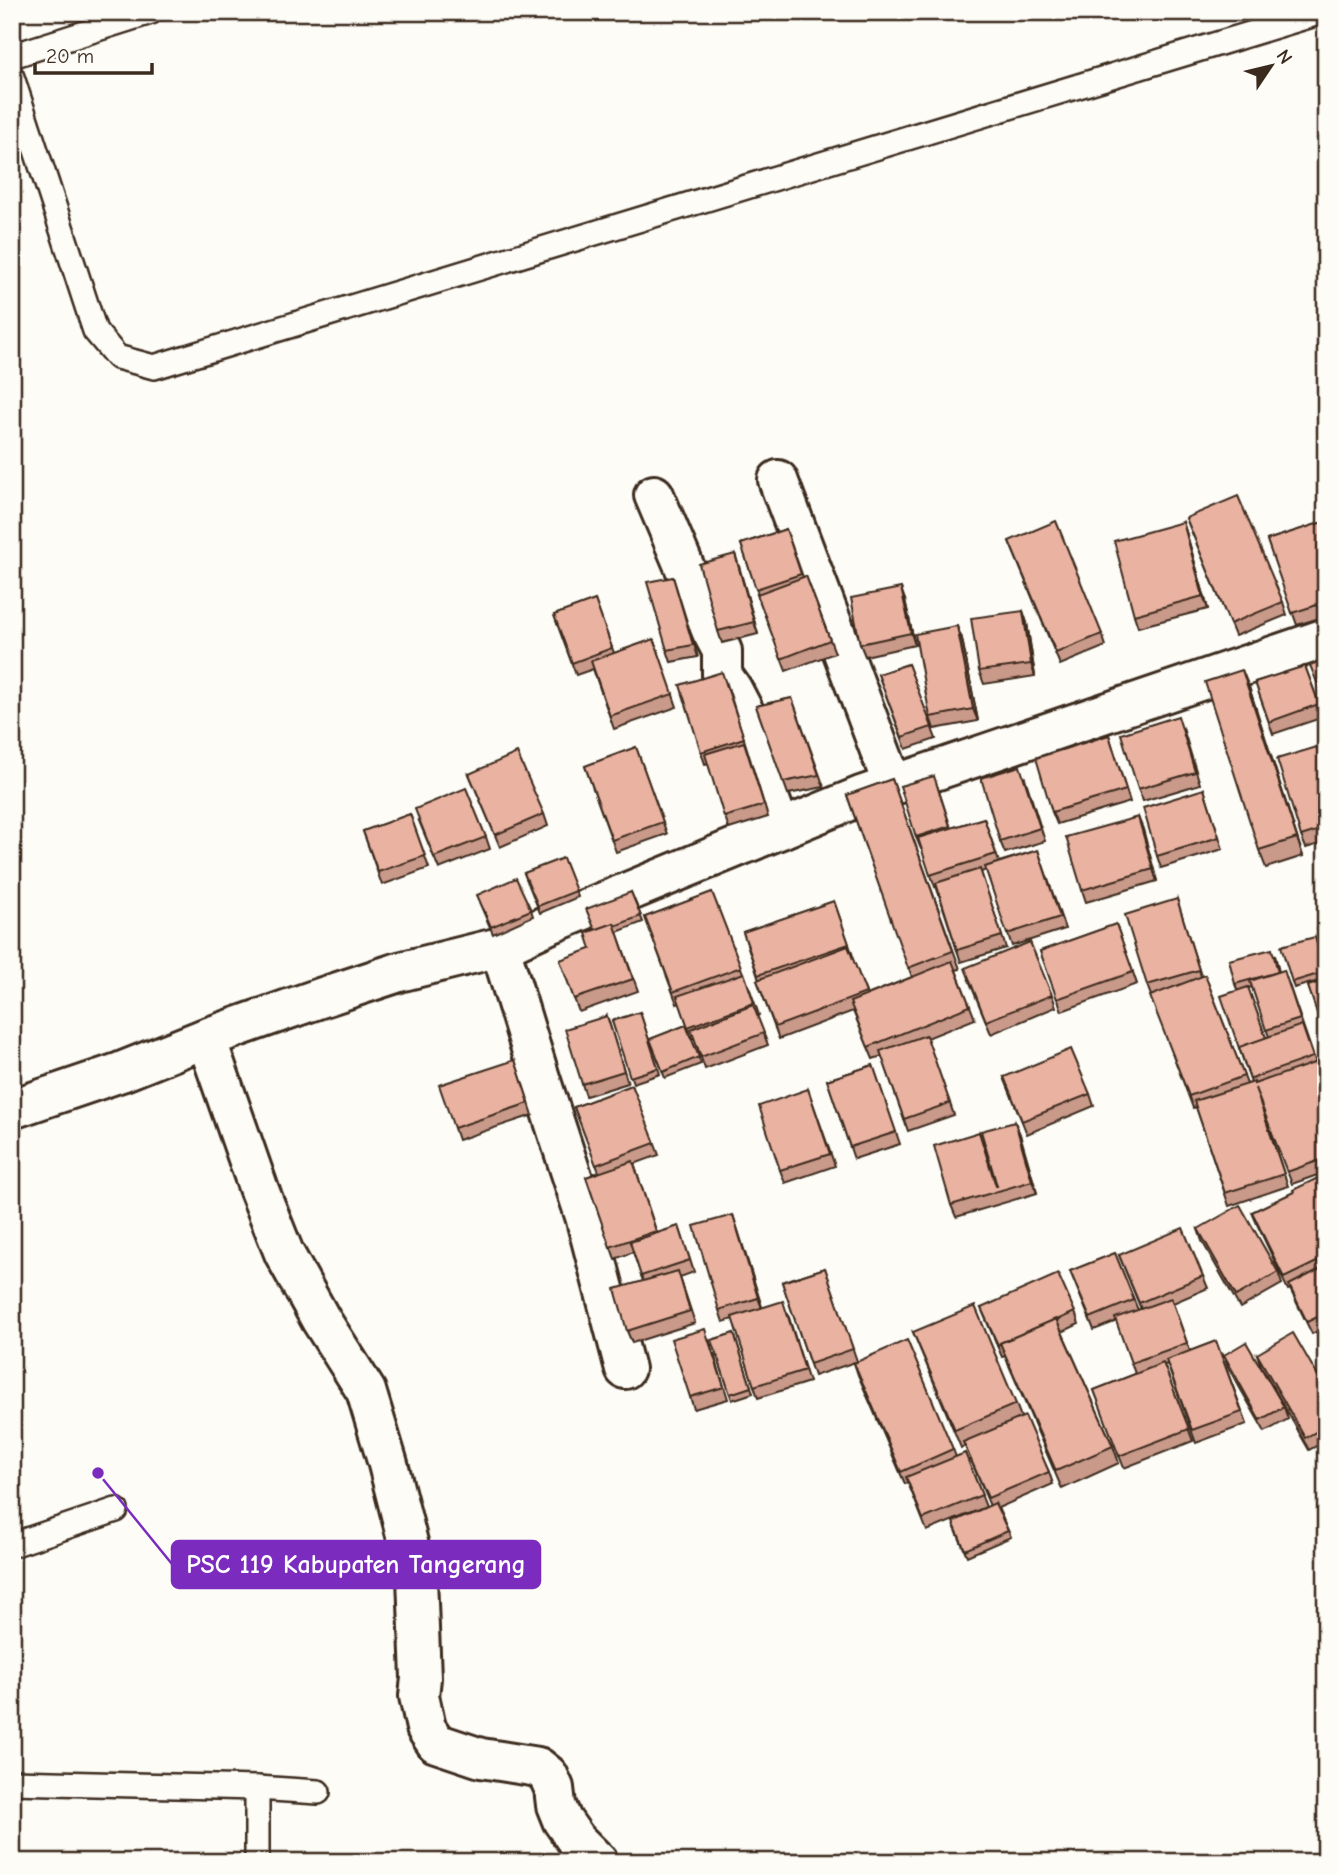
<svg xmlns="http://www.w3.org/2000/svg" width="1338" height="1874" font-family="'Comic Neue',sans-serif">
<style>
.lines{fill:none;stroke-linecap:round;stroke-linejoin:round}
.lane-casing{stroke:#3b2a1e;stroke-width:28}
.street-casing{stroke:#3b2a1e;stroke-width:44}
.lane{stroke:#fdfcf7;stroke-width:23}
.street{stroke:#fdfcf7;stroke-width:38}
.wall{fill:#c9998a;stroke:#3b2a1e;stroke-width:2;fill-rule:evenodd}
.shaded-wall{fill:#a47d71;stroke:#3b2a1e;stroke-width:2}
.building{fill:#eab2a1;stroke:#3b2a1e;stroke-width:2}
.leader{fill:none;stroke:#7b2cbf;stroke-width:2.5}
.callout-dot{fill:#7b2cbf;stroke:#fdfcf7;stroke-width:2.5}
.callout{fill:#7b2cbf;stroke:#7b2cbf;stroke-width:2.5}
.callout-label{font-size:26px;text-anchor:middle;font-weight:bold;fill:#fff}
</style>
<rect width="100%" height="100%" fill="#fdfcf7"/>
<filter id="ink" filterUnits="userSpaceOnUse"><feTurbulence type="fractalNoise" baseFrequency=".0143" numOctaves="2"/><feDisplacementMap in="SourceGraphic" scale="14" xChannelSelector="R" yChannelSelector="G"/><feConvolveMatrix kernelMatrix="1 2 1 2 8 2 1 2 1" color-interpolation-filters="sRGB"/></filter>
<g filter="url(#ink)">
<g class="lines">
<defs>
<g id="lane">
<path d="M12,56L151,12"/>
<path d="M12,77L95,331L117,357L154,367L1322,12"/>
<path d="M12,1545L116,1510"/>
<path d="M12,1782L257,1788L318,1792"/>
<path d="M257,1862V1788"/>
</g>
<g id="street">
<path d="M778,480L893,785"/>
<path d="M654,495L712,632L722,651V675L732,689L760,743C755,766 772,807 781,829"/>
<path d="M500,947L540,1078L585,1216L625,1369"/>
<path d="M206,1038L259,1190L284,1253L321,1320L366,1391L388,1464L417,1578L421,1678L419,1696L426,1728L436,1743L481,1758L538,1767L548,1775L554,1788L556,1805L562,1820L576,1840L598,1862"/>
<path d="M12,1109L121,1072L206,1038L323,997L399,972L500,947L545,926L861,796L1326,638"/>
</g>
</defs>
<use href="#lane" class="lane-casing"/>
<use href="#street" class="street-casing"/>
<use href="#lane" class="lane"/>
<use href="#street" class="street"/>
</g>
<g class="wall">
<path d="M1186,518L1283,602L1287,615L1235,636Z"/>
<path d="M1326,521V616L1297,625L1267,540Z"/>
<path d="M1183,522L1187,535L1208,609L1138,627L1134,615Z"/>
<path d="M786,529L803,577L806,576L835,653L786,671L757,594H758L741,544Z"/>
<path d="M1009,541L1102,634L1106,646L1060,665Z"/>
<path d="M735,554L758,634L722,643L718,631Z"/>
<path d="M673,577L698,657L671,662L667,650Z"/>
<path d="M595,600L614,653L654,639L677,707L614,729L593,669L576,675L554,615Z"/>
<path d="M905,600L915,645L865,656L860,644Z"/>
<path d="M1023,611L1027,623L1035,676L984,684L979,671Z"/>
<path d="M962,639L978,721L934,729L930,717Z"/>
<path d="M908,664L936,739L906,749L878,674Z"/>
<path d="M1305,666L1324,717L1273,734L1255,682Z"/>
<path d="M727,684L768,817L729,829L708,763L705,764L701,752Z"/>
<path d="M1249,687L1303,856L1266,868L1259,850Z"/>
<path d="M792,698L824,787L788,794L756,706Z"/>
<path d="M1183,728L1200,784L1143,801L1138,789Z"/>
<path d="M1109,735L1130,802L1057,824L1052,812Z"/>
<path d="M636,747L667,834L616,852L585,766Z"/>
<path d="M469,774L544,814L548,826L500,847Z"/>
<path d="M1326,774V842L1306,848L1301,836Z"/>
<path d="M1025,778L1045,841L1005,853L1000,841Z"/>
<path d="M892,779L960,969L956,970L975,1019L927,1038L954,1115L908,1131L882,1056L873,1059L853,1011L779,1039L757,980H759L743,932L834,901L853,956L852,957L867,995L912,977L847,795Z"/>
<path d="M938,788L951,828L984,818L999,862L1038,850L1065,929L1012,946L986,870L981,872L1006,948L961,962L936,886L935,887L922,849H921L916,837Z"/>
<path d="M1204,789L1223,849L1161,868L1157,856Z"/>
<path d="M410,814L429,868L382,885L363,831Z"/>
<path d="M1138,817L1157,881L1086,902L1082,890Z"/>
<path d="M419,821L486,837L490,849L439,869Z"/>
<path d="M563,858L578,897L540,913L524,873Z"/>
<path d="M631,892L643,922L617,932L638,991L579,1012L560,960L591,949L594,930Z"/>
<path d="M712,892L743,973H744L759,1015L757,1016L768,1045L705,1069L694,1038L692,1039L680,1003L677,1004L645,917Z"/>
<path d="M1177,899L1201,976L1205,975L1247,1084L1251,1083L1239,1048L1237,990L1235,984L1275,955L1279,972L1288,982L1316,1063L1326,1086V1172L1292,1184L1260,1100L1288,1186L1229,1206L1196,1107L1193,1108L1147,985ZM1252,987L1269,1037L1266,1038L1248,988Z"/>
<path d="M479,902L531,910L533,916L493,934Z"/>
<path d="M1116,924L1137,984L1062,1011L1040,951Z"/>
<path d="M1315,937L1326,973V979L1294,988L1292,982Z"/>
<path d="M969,980L1052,995L1056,1007L991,1034Z"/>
<path d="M1326,980V1030L1324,1031L1308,986Z"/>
<path d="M640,1012L660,1074L633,1083L612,1021Z"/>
<path d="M607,1016L628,1083L586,1096L582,1084Z"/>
<path d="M686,1025L701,1064L665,1078L650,1039Z"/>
<path d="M515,1060L533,1115L458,1140L454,1128Z"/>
<path d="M873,1065L900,1144L854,1159L827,1080Z"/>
<path d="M1004,1077L1090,1094L1094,1106L1027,1134Z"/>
<path d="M632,1085L659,1155L634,1164L657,1233L679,1226L694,1272L680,1277L695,1323L632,1343L627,1331L643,1281L633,1252L615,1259L586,1177L599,1172L574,1107Z"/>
<path d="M808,1089L835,1166L785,1183L780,1170Z"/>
<path d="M1015,1122L1037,1193L956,1217L951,1205L979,1132L996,1186Z"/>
<path d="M1326,1174V1258H1325L1326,1261V1327L1312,1334L1290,1289L1288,1290L1257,1224L1252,1212L1294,1192Z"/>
<path d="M733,1215L762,1308L788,1314L809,1382L758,1398L733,1319L723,1322L719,1310Z"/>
<path d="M1198,1229L1278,1272L1282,1284L1240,1308L1202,1241Z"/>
<path d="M1115,1253L1138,1310L1141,1309L1119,1255L1203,1276L1208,1288L1173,1303L1190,1351L1216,1341L1247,1424L1196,1443L1167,1364L1164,1365L1193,1441L1124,1468L1094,1390L1135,1374L1117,1321L1094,1330L1070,1271Z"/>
<path d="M825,1268L857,1361L953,1449L956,1457L965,1453L986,1507L927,1531L908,1483L905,1484L858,1375L854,1363L855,1362L814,1376L782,1282Z"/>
<path d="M981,1308L1075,1312L1079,1324L1062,1332L1113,1446L1119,1463L1062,1489L1005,1356L1002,1357Z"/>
<path d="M913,1332L1016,1404L1021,1417L1049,1472L1053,1484L998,1508L1011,1537L967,1556L955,1528L990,1506L965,1446L961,1448Z"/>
<path d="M734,1333L753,1393L732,1400L712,1340Z"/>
<path d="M710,1341L728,1399L694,1409L690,1397Z"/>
<path d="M1257,1354L1326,1390V1441L1309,1450L1261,1366Z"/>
<path d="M1224,1355L1284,1407L1288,1419L1265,1432L1228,1367Z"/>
</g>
<g class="shaded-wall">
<path d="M1183,522L1187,535L1208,609L1203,596Z"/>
<path d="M735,554L739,566L758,634L754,622Z"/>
<path d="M901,588L905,600L915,645L911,633Z"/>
<path d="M1023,611L1027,623L1035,676L1031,664Z"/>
<path d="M957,626L962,639L978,721L973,709Z"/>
<path d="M1242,670L1249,687L1303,856L1297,838Z"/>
<path d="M1138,817L1143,829L1157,881L1153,869Z"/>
<path d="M1015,1122L1020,1134L1037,1193L1032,1181Z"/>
<path d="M733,1215L737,1227L763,1310L758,1298Z"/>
</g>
<g class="building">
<path d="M1238,496L1283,602L1230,624L1186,518Z"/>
<path d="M1056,521L1102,634L1056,653L1009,541Z"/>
<path d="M1326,521V602L1292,613L1267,540Z"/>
<path d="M1183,522L1203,596L1134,615L1114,541Z"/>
<path d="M786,529L801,574L756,589L741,544Z"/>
<path d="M735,554L754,622L718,631L699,564Z"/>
<path d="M806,576L830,640L781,659L757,594Z"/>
<path d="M673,577L693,645L667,650L647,582Z"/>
<path d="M901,588L911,633L860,644L851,598Z"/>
<path d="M595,600L612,648L572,663L554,615Z"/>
<path d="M1023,611L1031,664L979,671L971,618Z"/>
<path d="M957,626L973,709L930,717L915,634Z"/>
<path d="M654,639L673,694L610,716L591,661Z"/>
<path d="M1326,659V705L1310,665Z"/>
<path d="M908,664L932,727L902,737L878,674Z"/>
<path d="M1305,666L1319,704L1269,722L1255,682Z"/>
<path d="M1242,670L1297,838L1259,850L1205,682Z"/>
<path d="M722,672L744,738L701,752L680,685Z"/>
<path d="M792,698L819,775L783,782L756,706Z"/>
<path d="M1178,716L1195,772L1138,789L1121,734Z"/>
<path d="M1109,735L1126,790L1052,812L1036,758Z"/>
<path d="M744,742L764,805L724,817L705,754Z"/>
<path d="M636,747L663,822L612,840L585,766Z"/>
<path d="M1317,747L1326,777V828L1301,836L1277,759Z"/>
<path d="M517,753L544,814L495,835L469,774Z"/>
<path d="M1020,766L1040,828L1000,841L981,778Z"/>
<path d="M934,776L950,826L916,837L900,786Z"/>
<path d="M892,779L953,951L908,968L847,795Z"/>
<path d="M466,788L486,837L434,857L415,809Z"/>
<path d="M1204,789L1219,837L1157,856L1143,808Z"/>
<path d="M410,814L425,856L378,872L363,831Z"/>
<path d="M1138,817L1153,869L1082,890L1066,837Z"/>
<path d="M984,818L996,854L930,875L918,838Z"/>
<path d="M1038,850L1060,917L1007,934L985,867Z"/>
<path d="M563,858L576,891L538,906L524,873Z"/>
<path d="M980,869L1002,936L957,950L936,883Z"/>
<path d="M516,878L531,910L491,927L477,895Z"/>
<path d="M631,892L641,916L615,926L614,923L595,930L586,909Z"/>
<path d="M712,892L741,967L673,992L645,917Z"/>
<path d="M1177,899L1199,970L1147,985L1125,915Z"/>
<path d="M834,901L849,944L758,975L743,932Z"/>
<path d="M614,923L633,979L574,999L560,960L591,949L586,933Z"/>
<path d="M1116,924L1133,972L1057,999L1040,951Z"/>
<path d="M1326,927V957L1317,929Z"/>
<path d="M1315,937L1325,972L1292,982L1281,946Z"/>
<path d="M1030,942L1052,995L986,1021L965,968Z"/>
<path d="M848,946L866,993L775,1027L757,980Z"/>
<path d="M1272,949L1278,972L1235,984L1229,960Z"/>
<path d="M952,961L970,1006L868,1047L850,1002Z"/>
<path d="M1284,970L1300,1019L1266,1030L1250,981Z"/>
<path d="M744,973L754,1003L688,1027L677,996Z"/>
<path d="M1205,975L1244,1076L1189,1096L1150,996Z"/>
<path d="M1326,980V1017L1319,1019L1308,986Z"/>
<path d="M1248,987L1266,1038L1239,1048L1221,996Z"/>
<path d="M753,1005L764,1033L701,1057L691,1029Z"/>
<path d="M640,1012L658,1068L630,1077L612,1021Z"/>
<path d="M607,1016L624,1071L582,1084L565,1029Z"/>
<path d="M686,1025L699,1057L663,1072L650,1039Z"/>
<path d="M1302,1025L1313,1057L1250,1079L1239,1047Z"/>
<path d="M926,1035L950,1103L904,1119L880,1051Z"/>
<path d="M1071,1049L1090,1094L1022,1121L1004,1077Z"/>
<path d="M515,1060L529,1103L454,1128L439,1085Z"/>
<path d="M1317,1062L1326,1086V1158L1287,1172L1255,1088L1284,1174L1225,1193L1194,1101L1254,1082V1084Z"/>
<path d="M873,1065L896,1132L850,1147L827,1080Z"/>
<path d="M632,1085L655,1143L596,1165L574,1107Z"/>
<path d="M808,1089L830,1154L780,1170L759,1106Z"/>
<path d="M1015,1122L1032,1181L951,1205L934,1146L979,1132L996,1186H997L981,1131Z"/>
<path d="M633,1161L656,1231L610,1247L586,1177Z"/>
<path d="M1326,1174V1244L1319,1247L1325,1258L1284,1278L1252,1212L1294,1192L1293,1190Z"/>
<path d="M1240,1205L1278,1272L1236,1296L1198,1229Z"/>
<path d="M733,1215L758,1298L719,1310L694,1226Z"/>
<path d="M679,1226L690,1260L641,1276L630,1242Z"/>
<path d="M1183,1228L1203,1276L1139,1303L1119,1255Z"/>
<path d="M1115,1253L1134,1300L1090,1318L1070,1271Z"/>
<path d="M1326,1266V1313L1307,1322L1289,1285Z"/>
<path d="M825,1268L853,1349L810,1364L782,1282Z"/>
<path d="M678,1271L690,1311L627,1331L615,1289Z"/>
<path d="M1058,1274L1075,1312L1057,1320L1056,1319L1000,1343V1344L998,1345L981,1308Z"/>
<path d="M1171,1298L1187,1343L1131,1363L1115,1318Z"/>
<path d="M783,1301L805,1370L754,1386L732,1317Z"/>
<path d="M975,1306L1016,1404L955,1430L913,1332Z"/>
<path d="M1056,1319L1113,1446L1056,1471L1000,1343Z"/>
<path d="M705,1329L724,1387L690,1397L671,1339Z"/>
<path d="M734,1333L751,1387L730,1394L712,1340Z"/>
<path d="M1293,1333L1326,1390V1426L1305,1438L1257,1354Z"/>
<path d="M907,1340L953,1449L901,1472L854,1363Z"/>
<path d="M1216,1341L1242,1412L1192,1430L1166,1360Z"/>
<path d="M1246,1342L1284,1407L1260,1420L1224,1355Z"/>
<path d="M1163,1363L1189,1429L1119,1456L1094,1390Z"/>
<path d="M1025,1416L1049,1472L988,1498L963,1442Z"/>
<path d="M965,1453L982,1495L923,1519L906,1477Z"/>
<path d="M995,1503L1008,1531L965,1550L953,1522Z"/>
</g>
</g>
<path class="leader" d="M98 1473L172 1564"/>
<circle class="callout-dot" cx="98" cy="1473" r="7"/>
<rect class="callout" x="172" y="1541" width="368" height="47" rx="7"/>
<g class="callout-label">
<text x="356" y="1573">PSC 119 Kabupaten Tangerang</text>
</g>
<rect width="1338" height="1874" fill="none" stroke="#fdfcf7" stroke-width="42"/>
<rect x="21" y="21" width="1296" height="1832" fill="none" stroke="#3b2a1e" stroke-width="2.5" filter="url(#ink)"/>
<g transform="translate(1271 66) rotate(55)" stroke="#fdfcf7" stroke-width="5" paint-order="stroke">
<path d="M0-5L12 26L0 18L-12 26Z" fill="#3b2a1e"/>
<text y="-10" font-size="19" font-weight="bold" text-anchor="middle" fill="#3b2a1e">N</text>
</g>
<path d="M35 63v10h117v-10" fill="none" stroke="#3b2a1e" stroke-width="3.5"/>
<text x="46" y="63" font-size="21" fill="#3b2a1e" stroke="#fdfcf7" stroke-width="5" paint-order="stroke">20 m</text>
</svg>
